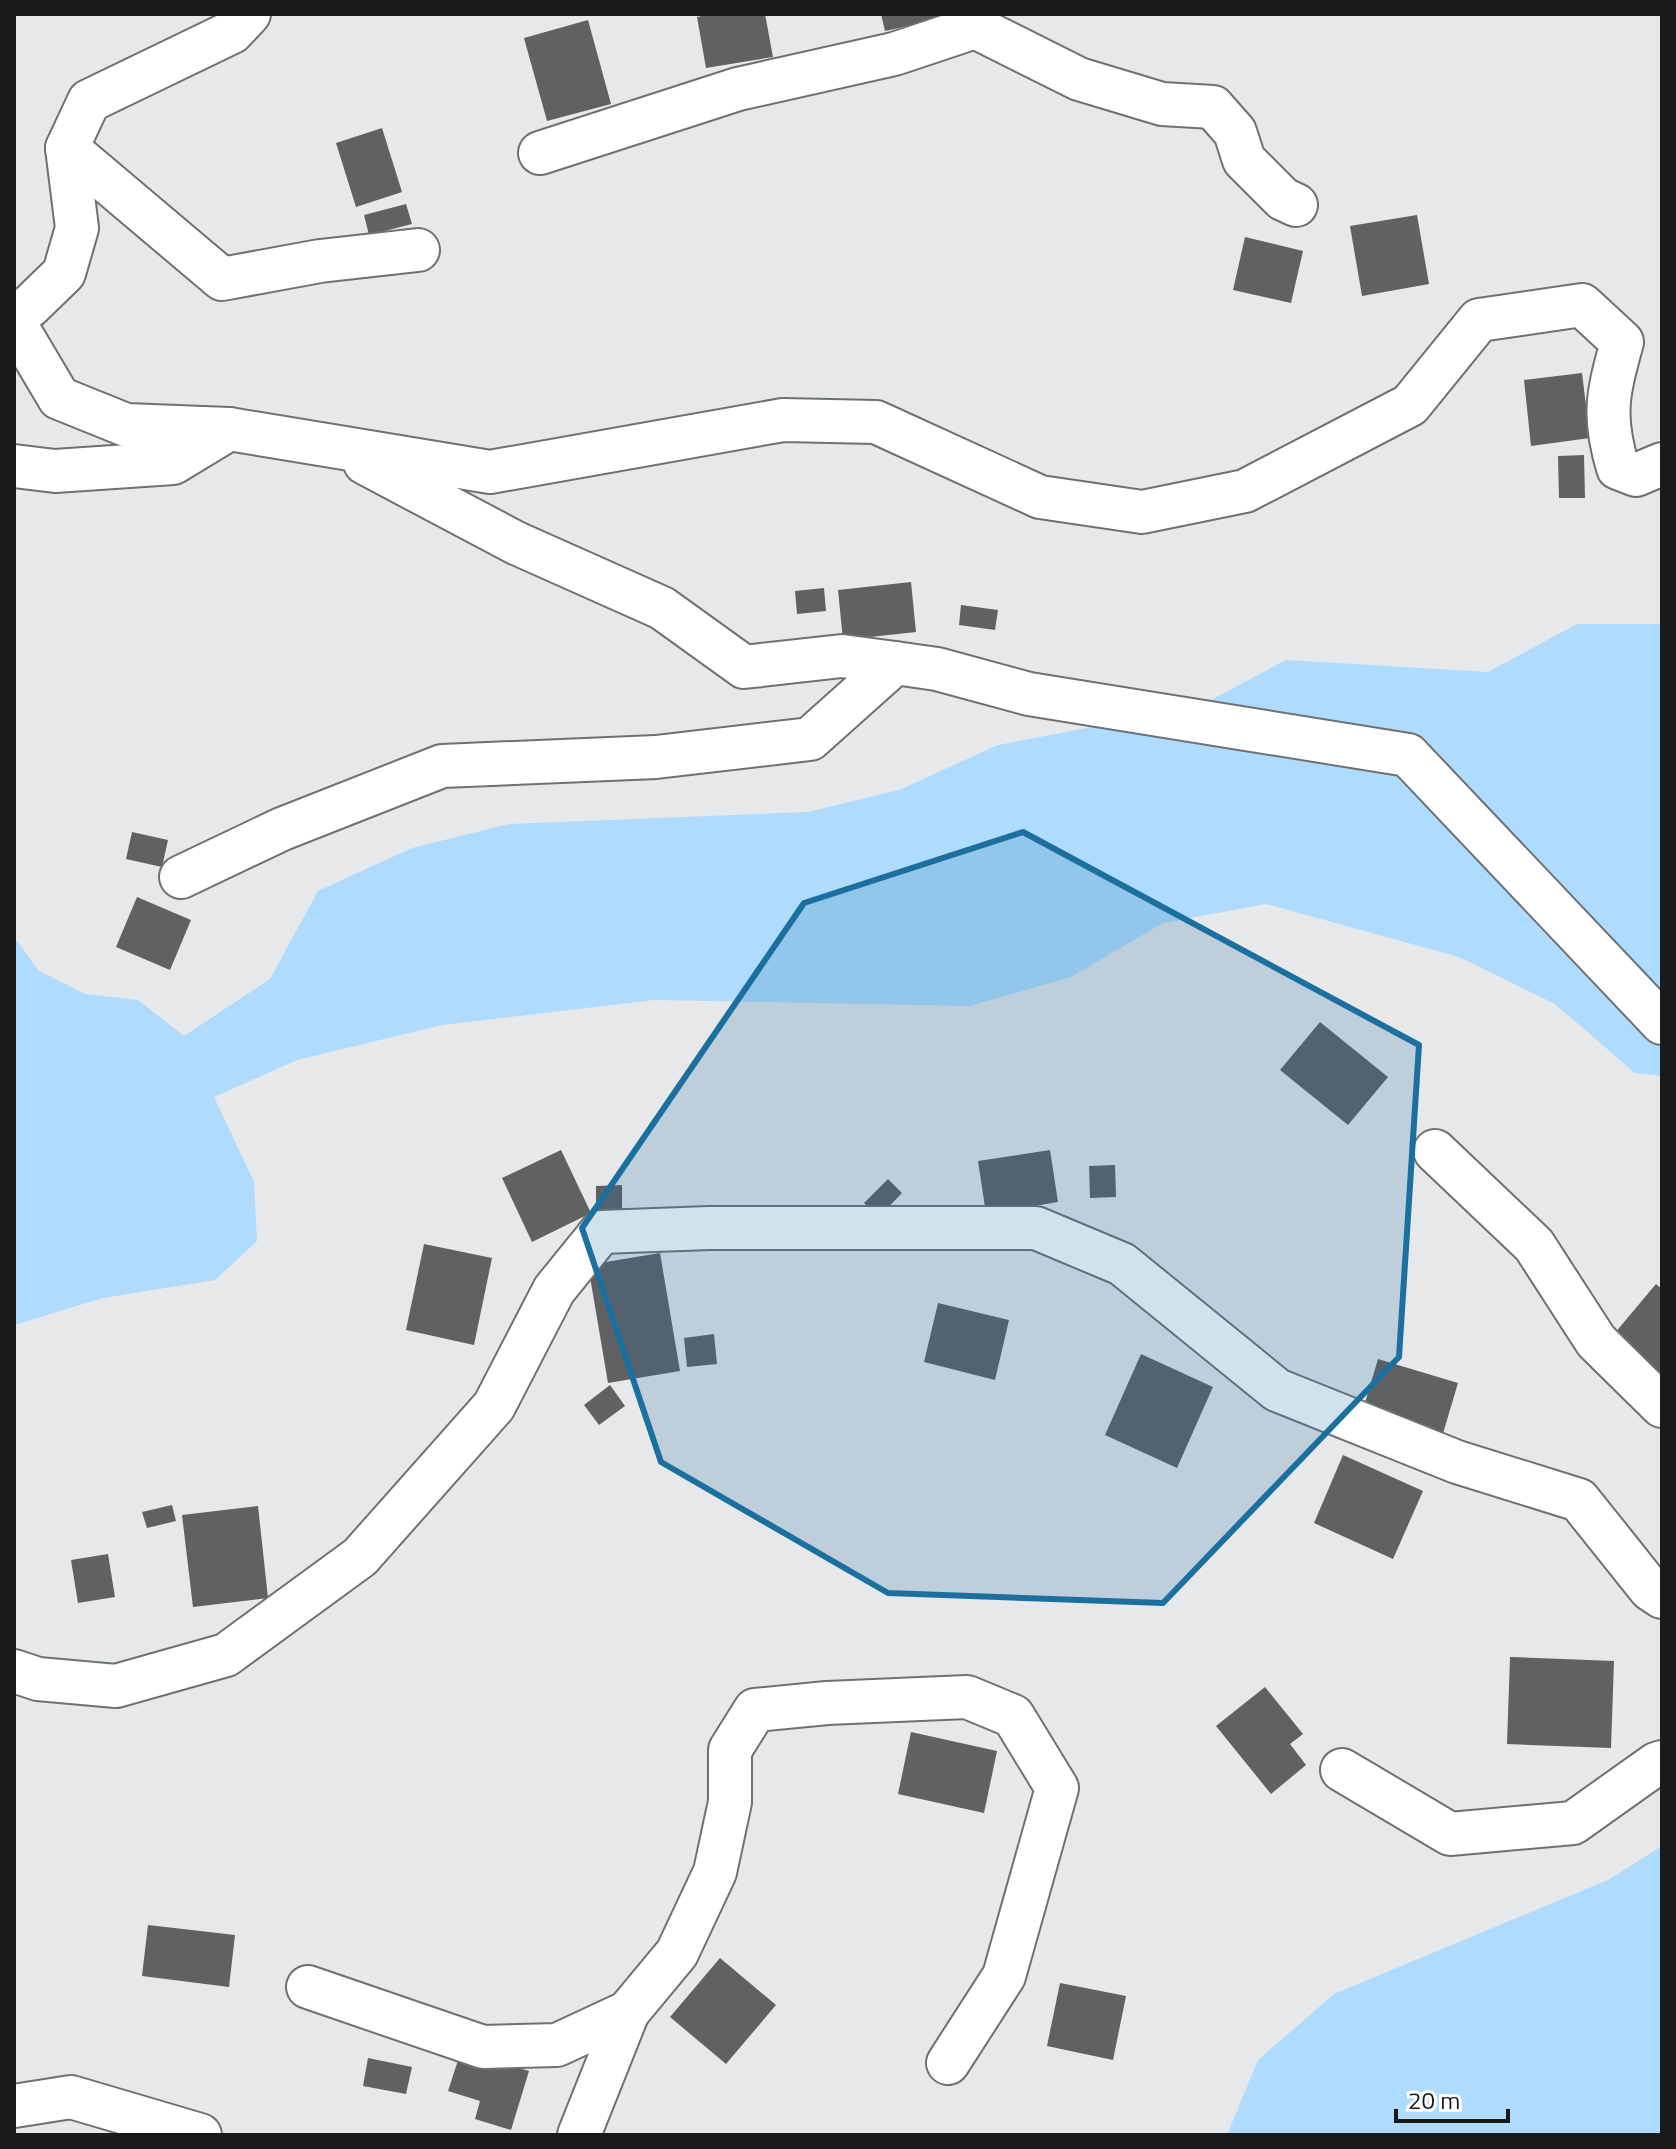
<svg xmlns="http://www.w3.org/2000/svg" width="1676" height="2149" font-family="'Titillium Web',sans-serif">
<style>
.green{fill:#afdcfe}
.building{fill:#5f6163}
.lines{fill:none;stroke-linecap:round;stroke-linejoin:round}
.minor-casing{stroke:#6e7173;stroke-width:46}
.minor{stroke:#fff;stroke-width:42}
.marked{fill:#1c70a0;fill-opacity:0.2;stroke:#1c70a0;stroke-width:6;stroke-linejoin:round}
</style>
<rect width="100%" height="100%" fill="#e6e8ea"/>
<g class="green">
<path d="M1577,624H1662V1076L1635,1073L1555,1004L1459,957L1266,904L1163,923L1071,977L970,1006L654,1000L442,1025L297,1060L214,1097L254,1182L257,1241L215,1280L103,1298L14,1325V937L39,971L85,994L138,1000L184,1036L270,979L318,891L412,848L509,824L808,812L899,790L998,745L1198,707L1286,660L1488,672Z"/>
<path d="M1662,1846V2135H1227L1258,2060L1334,1994L1608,1880Z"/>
</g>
<g class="building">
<path d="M711,14H765L773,57L706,68L697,17Z"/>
<path d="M881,14H958V15L885,31Z"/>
<path d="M588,20L611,104L547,121L524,38Z"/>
<path d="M382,128L402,192L356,207L336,143Z"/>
<path d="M406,204L412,224L369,235L364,215Z"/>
<path d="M1417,215L1429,284L1362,296L1350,226Z"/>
<path d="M1245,237L1303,251L1291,303L1233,290Z"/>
<path d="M1582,373L1590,438L1531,446L1524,380Z"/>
<path d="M1584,455L1585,498H1559L1558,456Z"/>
<path d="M911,582L916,632L843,640L838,590Z"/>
<path d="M824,588L826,611L797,614L795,591Z"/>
<path d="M961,605L998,610L995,630L959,625Z"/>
<path d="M132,832L168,840L162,867L126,859Z"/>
<path d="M137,897L191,920L170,970L116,947Z"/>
<path d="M1320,1022L1388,1077L1348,1125L1280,1070Z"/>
<path d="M561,1150L591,1213L532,1242L502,1178Z"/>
<path d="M1050,1150L1058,1202L986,1214L978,1161Z"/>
<path d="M1115,1165L1116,1197L1090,1198L1089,1166Z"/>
<path d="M888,1179L902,1193L879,1217L864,1203Z"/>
<path d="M622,1185V1212L596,1213V1186Z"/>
<path d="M424,1244L492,1258L474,1345L406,1330Z"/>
<path d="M660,1253L680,1371L608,1383L588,1265Z"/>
<path d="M1656,1284L1662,1289V1374L1614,1334Z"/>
<path d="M938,1303L1009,1320L995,1380L924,1362Z"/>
<path d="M714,1334L717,1364L687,1367L684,1338Z"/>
<path d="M1141,1354L1213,1387L1177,1468L1105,1435Z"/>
<path d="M1378,1359L1458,1383L1441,1440L1361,1416Z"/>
<path d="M610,1385L625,1406L599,1425L584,1405Z"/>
<path d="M1343,1455L1423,1491L1393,1559L1314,1523Z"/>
<path d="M172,1505L176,1521L147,1528L142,1512Z"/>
<path d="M258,1506L268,1598L193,1607L182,1515Z"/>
<path d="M108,1554L115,1597L78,1603L71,1560Z"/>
<path d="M1510,1657L1614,1661L1611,1748L1507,1744Z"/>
<path d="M1265,1687L1303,1734L1290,1744L1306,1765L1271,1794L1216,1726Z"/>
<path d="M911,1732L997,1751L984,1813L898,1794Z"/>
<path d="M148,1925L235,1935L229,1987L142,1976Z"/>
<path d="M720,1958L776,2005L726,2064L670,2017Z"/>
<path d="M1060,1983L1126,1996L1113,2060L1047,2046Z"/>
<path d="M461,2051L529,2071L511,2130L475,2119L480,2101L448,2091Z"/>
<path d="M368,2058L412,2067L406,2094L363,2086Z"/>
</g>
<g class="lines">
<defs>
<g id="minor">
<path d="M975,27L1079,79L1162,104L1213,107L1235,132L1244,160L1283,199L1296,205"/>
<path d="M67,148L222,279L320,261L418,250"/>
<path d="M540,153L738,89L894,54L975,27L979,14"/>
<path d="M14,315L30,306L64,273L77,228L67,148L89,101L232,32L249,14"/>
<path d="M14,322L59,398L126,425L229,429L490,472L783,420L876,422L1040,497L1142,512L1245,491L1410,405L1479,320L1582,305L1622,342C1608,393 1602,415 1618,468L1636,475L1662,464"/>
<path d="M365,463L516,543L662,608L744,667L842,656L895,663L937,669L1029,694L1408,755L1662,1023"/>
<path d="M14,466L55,471L173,463L229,429"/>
<path d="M181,877L282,829L442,766L656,757L810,739L895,663"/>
<path d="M1435,1151L1534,1245L1596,1341L1662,1406"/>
<path d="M14,1671L38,1679L116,1686L226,1655L360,1557L494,1406L554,1290L601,1232L709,1228H1036L1122,1264L1277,1390L1457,1462L1579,1500L1650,1589L1662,1597"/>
<path d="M1342,1770L1450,1834L1573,1823L1656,1764L1662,1762"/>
<path d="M308,1987L483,2047L557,2045L628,2012L677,1953L715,1872L730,1802V1750L755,1710L827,1703L967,1697L1013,1716L1057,1788L1004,1976L948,2063"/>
<path d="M14,2106L71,2097L200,2135"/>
<path d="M579,2135L628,2012"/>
</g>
</defs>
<use href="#minor" class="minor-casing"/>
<use href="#minor" class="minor"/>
</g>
<path class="marked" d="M1023,832L1419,1045L1399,1357L1163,1603L888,1593L661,1462L582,1228L804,903Z"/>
<rect width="1676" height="2149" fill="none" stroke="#191a1b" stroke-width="32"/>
<path d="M1396 2109v12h112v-12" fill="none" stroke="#191a1b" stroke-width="4"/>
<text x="1408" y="2109" font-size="24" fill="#191a1b" stroke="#ffffff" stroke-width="6" paint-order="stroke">20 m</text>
</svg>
